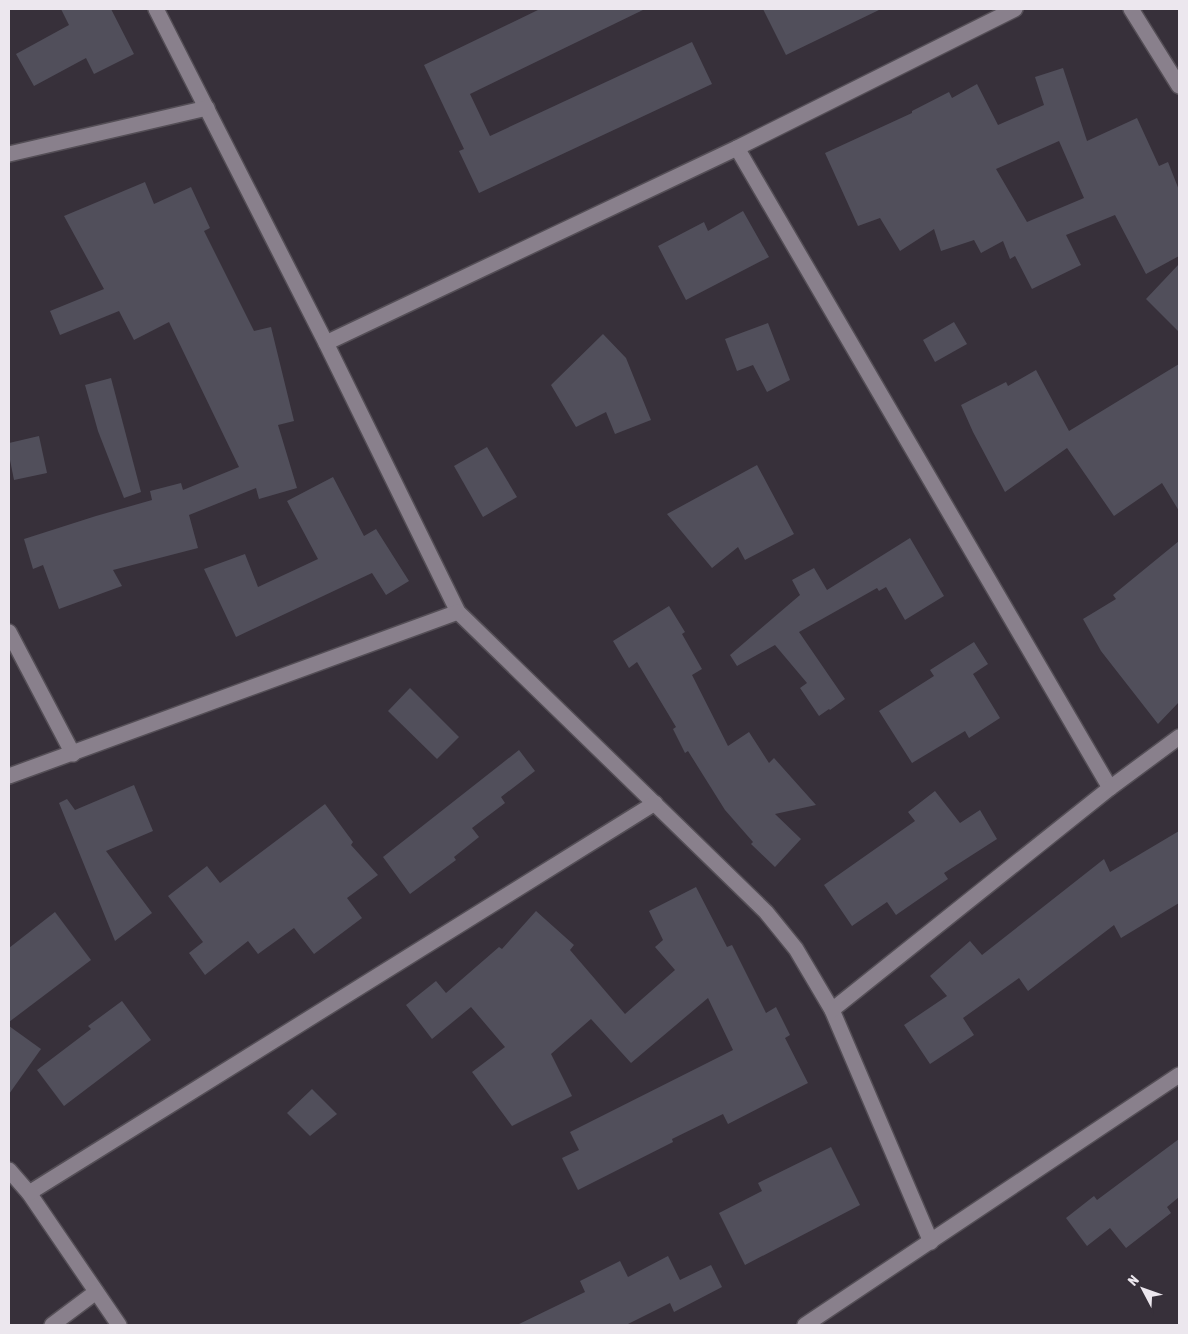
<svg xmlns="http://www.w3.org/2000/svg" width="1188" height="1334" font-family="'Asap Condensed',sans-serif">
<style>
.building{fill:#514f5b;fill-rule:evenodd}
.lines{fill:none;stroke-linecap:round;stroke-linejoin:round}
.street-casing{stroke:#544e56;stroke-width:18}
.street{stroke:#89808c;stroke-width:15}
</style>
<rect width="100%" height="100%" fill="#37303a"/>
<g class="building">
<path d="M61,9H111L134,54L94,74L86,58L34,86L16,54L69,25Z"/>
<path d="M540,9H645L470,94L490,136L692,42L712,84L479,193L459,151L464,149L424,65Z"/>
<path d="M763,9H881L786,55Z"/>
<path d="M1063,68L1087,141L1137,118L1159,166L1168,162L1179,190V256L1146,274L1115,215L1066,235L1081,265L1032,289L1015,256L1010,259L1003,241L981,253L974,240L941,251L934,229L900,251L880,218L858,226L825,153L912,113V111L949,92L952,98L977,84L998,125L1044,105L1035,77ZM1059,141L1084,198L1027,222L996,169Z"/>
<path d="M145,182L154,204L191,187L210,228L204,231L254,331L271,327L294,421L278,425L297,488L259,499L256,488L189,515L198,548L113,570L122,586L59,609L43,565L33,569L24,539L96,516L152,500L150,491L181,483L183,490L239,467L169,322L134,340L119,311L60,335L50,311L104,289L64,216Z"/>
<path d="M743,211L769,257L686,300L658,246L704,222L708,231Z"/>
<path d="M1179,264V332L1146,299Z"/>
<path d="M954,322L967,344L935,362L923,340Z"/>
<path d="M768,323L790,380L767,392L753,365L737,371L725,339Z"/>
<path d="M603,334L626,358L651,420L615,434L606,412L576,427L551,385Z"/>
<path d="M1179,364V511L1162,483L1114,516L1067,448L1005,492L973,432L961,405L1006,382L1008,386L1036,370L1069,431Z"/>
<path d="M111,378L141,492L124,498L98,431L85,385Z"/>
<path d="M39,436L47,473L14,480L9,455V443Z"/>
<path d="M487,447L517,497L483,517L454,466Z"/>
<path d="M757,465L794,534L745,560L738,547L712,568L667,514Z"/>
<path d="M333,477L364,536L376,529L409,581L386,595L372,573L236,637L204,569L245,554L258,587L318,559L287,501Z"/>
<path d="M910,538L944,596L905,620L886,587L879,591L877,588L799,632L845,699L830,710L829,709L819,716L800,688L807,683L775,645L737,666L730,655L800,595L792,580L814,568L827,590Z"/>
<path d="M1179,541V702L1158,724L1101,651L1083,619L1116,599L1113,595Z"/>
<path d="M669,606L685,632L682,634L702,669L692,675L728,746L749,732L769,763L774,758L816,805L775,814L801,839L775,867L751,844L753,842L725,810L688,751L685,753L673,729L676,727L637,662L629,668L613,641Z"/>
<path d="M974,642L988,664L973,674L1000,718L969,738L965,731L912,763L879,711L934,676L930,670Z"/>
<path d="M410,688L459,737L437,759L388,711Z"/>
<path d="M519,750L535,771L501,797L505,803L472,828L479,837L454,857L456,860L410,894L383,857Z"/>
<path d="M134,785L153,831L106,851L152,913L115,941L59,803L67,799L75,810Z"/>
<path d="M935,791L960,823L980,810L997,839L944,873L948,879L896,915L887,902L852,926L824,885L915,821L908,812Z"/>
<path d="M325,804L353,842L351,845L378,875L347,898L362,918L314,954L294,928L258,954L248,941L205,975L189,953L203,942L168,896L207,866L220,883Z"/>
<path d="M1179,831V903L1121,938L1114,925L1028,991L1019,978L963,1018L974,1035L930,1064L904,1025L947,996L930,976L970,941L982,955L1104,859L1110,872Z"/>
<path d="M696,887L727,947L732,945L766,1013L776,1007L790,1035L785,1038L808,1083L728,1124L723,1114L672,1139L673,1142L578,1190L562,1158L579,1150L570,1132L733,1050L708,998L631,1063L591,1019L551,1054L572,1096L512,1126L472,1072L505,1047L471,1007L432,1039L406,1005L436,981L446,993L499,947L502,949L536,911L574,945L570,950L625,1014L675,970L655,947L663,940L649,911Z"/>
<path d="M55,912L91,960L9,1022V948Z"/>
<path d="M122,1001L151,1040L64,1106L37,1070L91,1029L88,1026Z"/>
<path d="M9,1026L41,1049L9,1094Z"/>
<path d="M312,1089L337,1114L310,1136L287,1113Z"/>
<path d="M1179,1139V1197L1167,1207L1171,1213L1126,1248L1110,1228L1087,1246L1066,1218L1094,1196L1097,1200Z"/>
<path d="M831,1147L860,1205L745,1265L719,1213L762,1191L758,1183Z"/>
<path d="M668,1256L680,1280L711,1265L722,1287L674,1312L670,1303L626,1325H517L585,1292L580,1281L620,1261L628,1277Z"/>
</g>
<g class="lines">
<defs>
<g id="street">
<path d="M156,9L326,343L458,612L766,912L796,949L832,1010L931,1242"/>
<path d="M1131,9L1179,86"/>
<path d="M737,148L1110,788"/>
<path d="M9,154L207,108"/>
<path d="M326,343L737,148L1015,9"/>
<path d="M9,632L73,754"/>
<path d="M9,776L458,612"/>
<path d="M832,1010L1110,788L1179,737"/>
<path d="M9,1170L29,1193L119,1325"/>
<path d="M29,1193L655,803"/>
<path d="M52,1325L96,1292"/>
<path d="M805,1325L1179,1075"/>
</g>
</defs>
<use href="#street" class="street-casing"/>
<use href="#street" class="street"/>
</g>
<rect width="1188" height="1334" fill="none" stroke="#ece7ee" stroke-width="20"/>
<g transform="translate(1143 1289) rotate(311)" stroke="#37303a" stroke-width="4" paint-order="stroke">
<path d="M0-4L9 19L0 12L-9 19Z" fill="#ece7ee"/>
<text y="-8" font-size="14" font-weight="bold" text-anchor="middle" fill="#ece7ee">N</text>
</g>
</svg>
